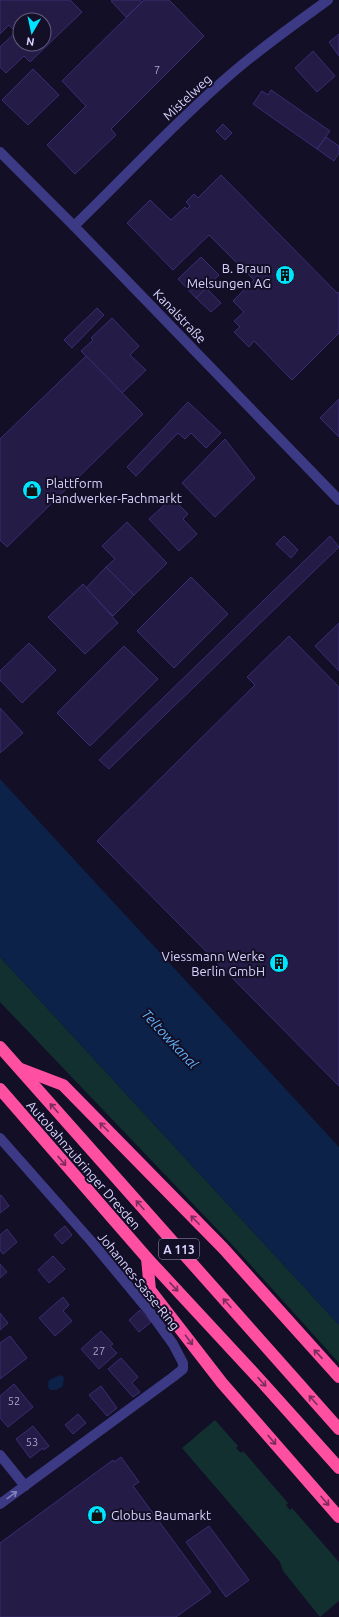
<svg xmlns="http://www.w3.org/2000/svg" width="339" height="1617" font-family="Ubuntu,sans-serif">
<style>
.green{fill:#12302f}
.water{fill:#0c2248}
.building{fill:#241b47;stroke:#3b2d73;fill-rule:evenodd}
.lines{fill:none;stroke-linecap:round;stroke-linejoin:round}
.minor{stroke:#3d3a85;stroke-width:10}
.tertiary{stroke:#3d3a85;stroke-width:10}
.motorway{stroke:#ff4fa3;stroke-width:12}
.oneway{stroke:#7d2c5e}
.oneway2{stroke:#837fbc}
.labels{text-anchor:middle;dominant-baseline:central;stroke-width:4;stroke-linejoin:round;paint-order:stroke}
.number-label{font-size:11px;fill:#aca6d1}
.shield{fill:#130f26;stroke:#9e99be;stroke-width:1}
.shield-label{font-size:12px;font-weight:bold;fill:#d9d4ff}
.street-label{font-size:13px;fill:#d9d4ff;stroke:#130f26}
.poi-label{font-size:13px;fill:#d9d4ff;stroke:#130f26;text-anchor:end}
.water-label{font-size:14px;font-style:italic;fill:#62b6ff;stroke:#130f26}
</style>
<rect width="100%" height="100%" fill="#130f26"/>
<g class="green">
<path d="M0,957L339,1325V1363L237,1250L0,1002Z"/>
<path d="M215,1420L238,1446L236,1448L241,1453L243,1451L288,1503L286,1505L290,1510L292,1508L339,1562V1601L320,1617L283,1571L280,1562L182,1448Z"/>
</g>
<g class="water">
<path d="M0,779L339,1147V1325L0,957Z"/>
<path d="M60,1375L64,1377L63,1386L56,1390H50L48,1387L49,1380Z"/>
</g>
<g class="building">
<path d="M0,0H70L82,12L30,62L24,56L6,73L0,67V47L16,32L9,25L0,34ZM20,20H44V44H20Z"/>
<path d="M113,0H140L142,2L126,17L111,1Z"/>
<path d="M144,0H169L204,36L111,129L116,135L75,174L47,145L86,106L62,81Z"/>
<path d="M339,34V56L329,42Z"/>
<path d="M313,51L335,76L317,92L295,68Z"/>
<path d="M33,69L59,95L28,125L2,100Z"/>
<path d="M271,90L330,131L317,149L253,104L262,91L268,95Z"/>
<path d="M223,124L232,133L225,140L216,131Z"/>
<path d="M326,137L339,146V153L334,161L317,149Z"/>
<path d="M221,175L336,292L339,293V333L292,380L254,341L249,347L234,332L240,327L234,321L244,312L233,301L254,280L209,235L173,270L127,223L150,200L171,220L185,207L187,209L190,206L186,202L194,194L198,198Z"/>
<path d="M201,257L219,275L196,298L178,279Z"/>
<path d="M206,288L221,303L211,312L196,298Z"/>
<path d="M97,308L104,315L72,348L64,340Z"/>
<path d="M112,318L139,346L130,355L146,370L122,393L81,351L93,340L91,338Z"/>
<path d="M86,356L143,414L7,547L0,540V439Z"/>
<path d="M339,399V437L320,418Z"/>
<path d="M188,402L221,433L206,448L191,433L185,439L178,433L136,476L127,467Z"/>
<path d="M225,439L255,478L215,517L182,483Z"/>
<path d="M172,498L188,514L183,519L197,534L179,551L149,519Z"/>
<path d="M127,522L167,563L134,595L106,567L115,559L102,546Z"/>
<path d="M284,536L298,550L291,558L276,544Z"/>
<path d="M330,536L339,547L109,769L99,760Z"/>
<path d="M106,567L134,595L113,616L86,588Z"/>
<path d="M191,577L228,614L174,668L137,631Z"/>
<path d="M83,584L118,623L85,654L48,617Z"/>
<path d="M339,623V671L315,646Z"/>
<path d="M289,636L339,687V1086L97,841L255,685L247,677Z"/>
<path d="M29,643L56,670L22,703L0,680V671Z"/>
<path d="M124,646L158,679L90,746L57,713Z"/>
<path d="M0,708L23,733L0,753Z"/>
<path d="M1,1195L9,1206L0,1213V1196Z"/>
<path d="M65,1226L72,1235L62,1244L54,1235Z"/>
<path d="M7,1229L17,1242L3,1254L0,1250V1235Z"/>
<path d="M53,1256L65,1269L49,1283L38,1270Z"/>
<path d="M0,1264L7,1272L0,1278Z"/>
<path d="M63,1297L69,1305L63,1311L72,1321L55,1336L39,1318Z"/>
<path d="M140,1310L151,1322L139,1332L129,1320Z"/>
<path d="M0,1313L8,1323L0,1330Z"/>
<path d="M101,1331L113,1344L110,1346L117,1353L99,1369L81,1349Z"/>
<path d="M10,1336L27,1358L0,1379V1343Z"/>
<path d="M121,1358L138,1377L132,1383L140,1392L133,1397L108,1369Z"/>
<path d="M14,1384L33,1407L8,1427L0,1418V1396Z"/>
<path d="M101,1386L117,1408L107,1416L89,1395Z"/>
<path d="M78,1414L86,1423L73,1434L65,1425Z"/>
<path d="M33,1426L49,1446L44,1450L43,1448L30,1458L16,1439Z"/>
<path d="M121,1457L139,1482L133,1486L211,1592L176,1617H0V1543L113,1460L114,1462Z"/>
<path d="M209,1526L249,1580L226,1597L186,1542Z"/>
</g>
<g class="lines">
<g class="minor">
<path d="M74,226C127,175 176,121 231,74C262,47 295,24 328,0"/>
<path d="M0,1138L91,1241L150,1312L173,1344L183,1363V1369L173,1377L0,1504"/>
<path d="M0,1455L25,1486"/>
</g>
<path class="tertiary" d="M0,152L74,226L339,500"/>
<g class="motorway">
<path d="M0,1047L339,1429"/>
<path d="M21,1069L63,1085L223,1248L339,1377"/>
<path d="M0,1089L147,1258L261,1381L339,1468"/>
<path d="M147,1258L150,1290L222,1383L339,1517"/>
</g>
</g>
<defs><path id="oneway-shaft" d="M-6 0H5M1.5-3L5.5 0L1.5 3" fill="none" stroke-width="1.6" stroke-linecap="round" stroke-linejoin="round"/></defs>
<g class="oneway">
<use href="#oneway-shaft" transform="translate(54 1108) rotate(-132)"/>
<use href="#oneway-shaft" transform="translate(104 1127) rotate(-135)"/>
<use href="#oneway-shaft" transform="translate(62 1161) rotate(49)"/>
<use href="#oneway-shaft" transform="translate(140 1205) rotate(-132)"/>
<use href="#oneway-shaft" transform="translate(195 1220) rotate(-135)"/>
<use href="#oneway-shaft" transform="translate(174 1287) rotate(47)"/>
<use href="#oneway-shaft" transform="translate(227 1303) rotate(-132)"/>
<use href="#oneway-shaft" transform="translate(189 1340) rotate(53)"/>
<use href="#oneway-shaft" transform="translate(318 1354) rotate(-133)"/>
<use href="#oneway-shaft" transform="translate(262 1382) rotate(48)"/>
<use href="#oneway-shaft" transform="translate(313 1400) rotate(-132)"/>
<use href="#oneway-shaft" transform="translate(272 1440) rotate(49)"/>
<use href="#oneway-shaft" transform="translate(325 1501) rotate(49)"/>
</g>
<use class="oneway2" href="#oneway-shaft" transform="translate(12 1495) rotate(-36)"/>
<defs>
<symbol id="building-disc" viewBox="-11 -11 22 22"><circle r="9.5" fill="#00e5ff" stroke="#130f26"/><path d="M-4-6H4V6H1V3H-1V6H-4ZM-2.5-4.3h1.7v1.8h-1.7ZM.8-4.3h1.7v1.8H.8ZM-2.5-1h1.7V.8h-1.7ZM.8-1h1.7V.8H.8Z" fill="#111"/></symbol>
<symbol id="shop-disc" viewBox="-11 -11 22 22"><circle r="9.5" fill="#00e5ff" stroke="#130f26"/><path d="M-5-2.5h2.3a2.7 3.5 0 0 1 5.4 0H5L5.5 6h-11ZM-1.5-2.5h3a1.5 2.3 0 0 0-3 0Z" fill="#111"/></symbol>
</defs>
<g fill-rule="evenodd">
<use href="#building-disc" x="274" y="264" width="22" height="22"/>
<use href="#shop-disc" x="21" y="479" width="22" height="22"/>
<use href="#building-disc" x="268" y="952" width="22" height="22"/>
<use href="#shop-disc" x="86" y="1504" width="22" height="22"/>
</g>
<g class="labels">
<g class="number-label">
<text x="157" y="70">7</text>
<text x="99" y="1351">27</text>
<text x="14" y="1401">52</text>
<text x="32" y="1442">53</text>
</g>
<rect class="shield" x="159" y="1239" width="40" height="20" rx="3"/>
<g class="shield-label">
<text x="179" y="1249">A 113</text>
</g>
<g class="street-label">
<text transform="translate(187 97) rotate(-43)">Mistelweg</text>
<text transform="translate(180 316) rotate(46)">Kanalstraße</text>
<text transform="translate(84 1165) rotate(49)">Autobahnzubringer Dresden</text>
<text transform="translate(139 1281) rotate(51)">Johannes-Sasse-Ring</text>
</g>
<g class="poi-label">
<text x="271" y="268">B. Braun<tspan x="271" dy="15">Melsungen AG</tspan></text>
<text x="46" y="483" text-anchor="start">Plattform<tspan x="46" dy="15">Handwerker-Fachmarkt</tspan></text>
<text x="265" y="956">Viessmann Werke<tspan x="265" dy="15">Berlin GmbH</tspan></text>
<text x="111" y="1515" text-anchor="start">Globus Baumarkt</text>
</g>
<g class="water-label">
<text transform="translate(170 1039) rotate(47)">Teltowkanal</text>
</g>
</g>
<g transform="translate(32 32) rotate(189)"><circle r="19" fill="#130f26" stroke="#625e7d"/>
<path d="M0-3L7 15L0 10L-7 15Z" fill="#00e5ff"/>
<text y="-6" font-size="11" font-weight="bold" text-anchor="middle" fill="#d9d4ff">N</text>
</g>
</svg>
